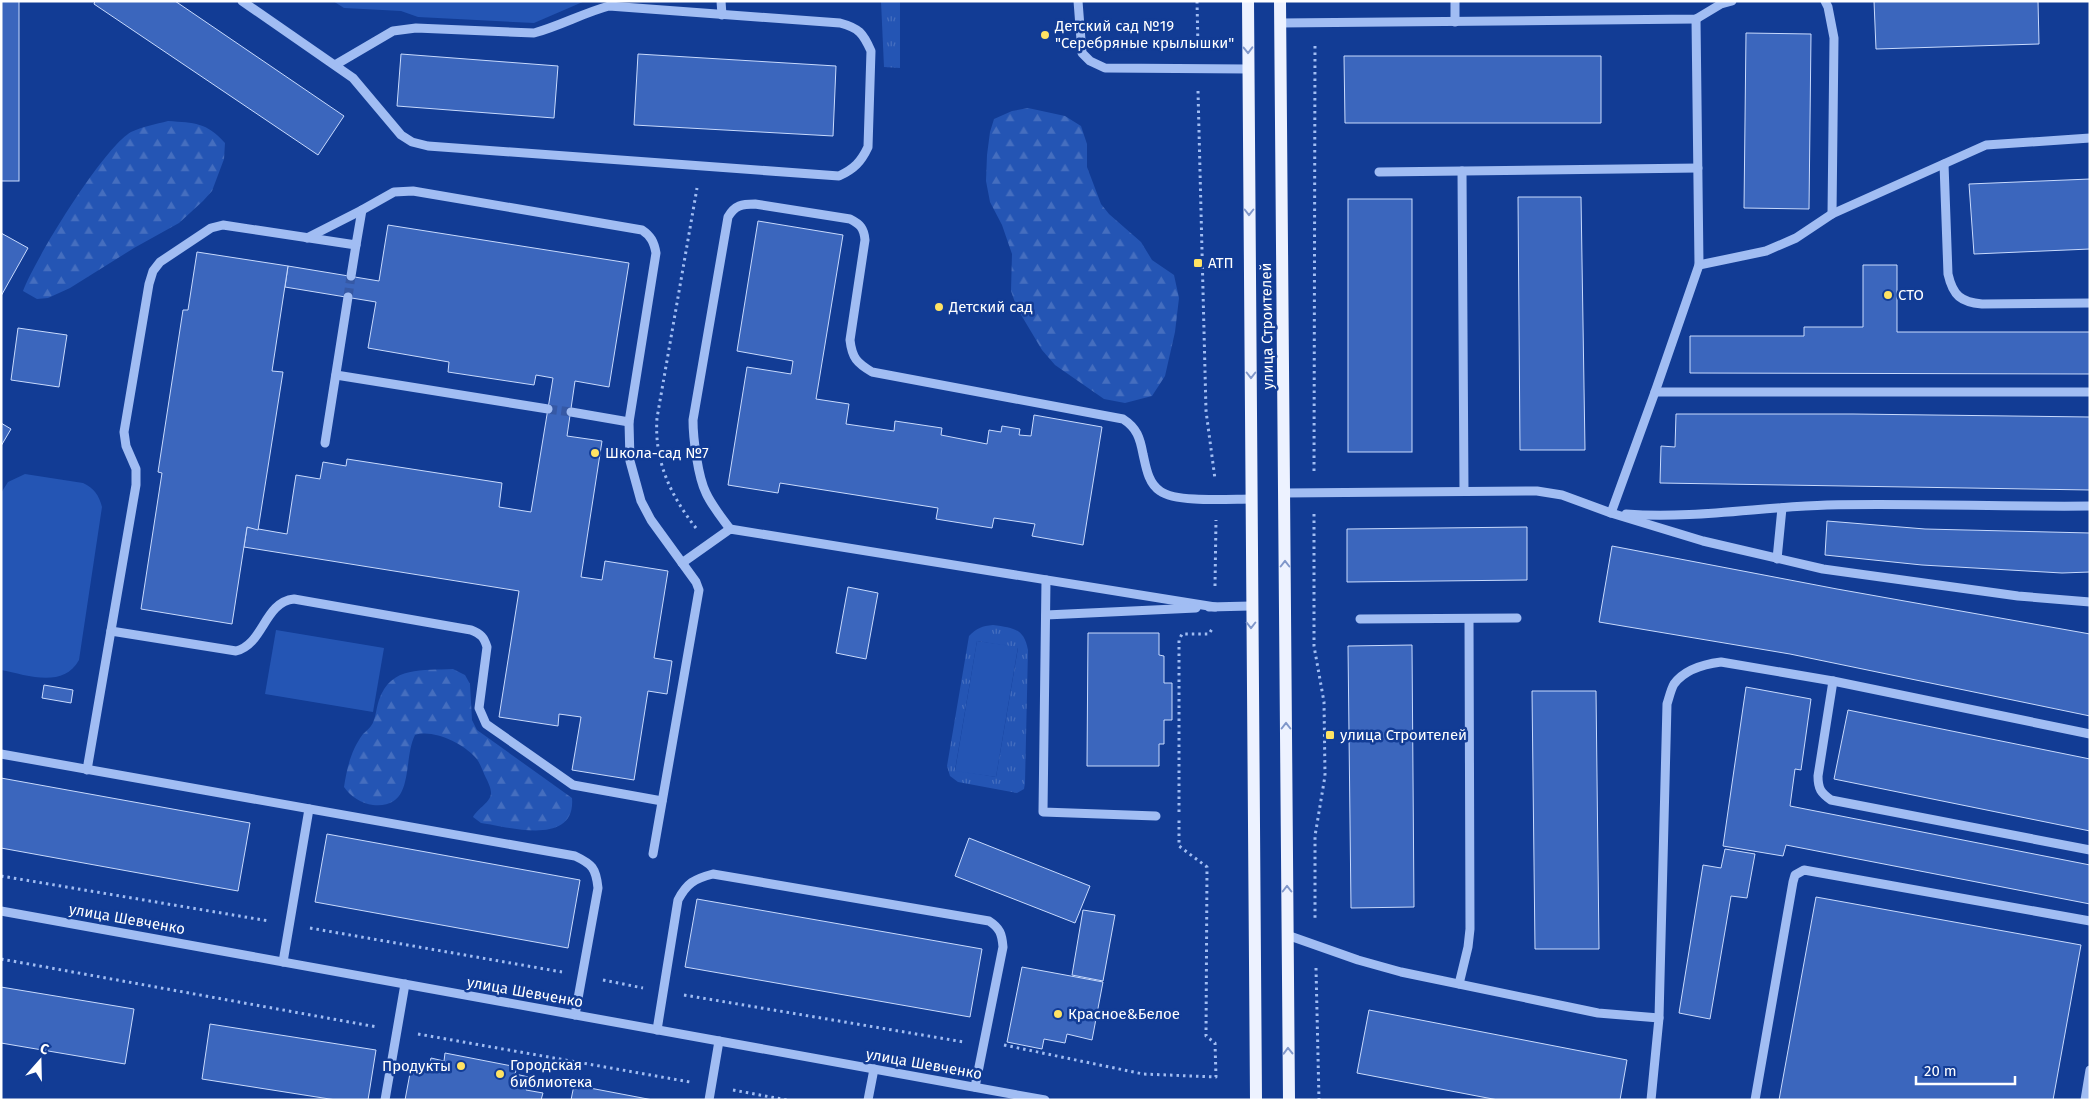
<svg xmlns="http://www.w3.org/2000/svg" width="2091" height="1101" font-family="'Fira Sans',sans-serif">
<style>
.grass{fill:url(#grass-tufts);fill-rule:evenodd}
.forest{fill:url(#forest-firs)}
.green{fill:#2455b4}
.building{fill:#3b66bd;stroke:#c8dafd}
.lines{fill:none;stroke-linecap:round;stroke-linejoin:round}
.minor-tunnel{stroke:#3659a5;stroke-width:9;stroke-dasharray:9 4.5;stroke-linecap:butt}
.path{stroke:#a1bdf3;stroke-width:3;stroke-dasharray:2.5 4;stroke-linecap:butt}
.minor{stroke:#a1bdf3;stroke-width:9}
.major{stroke:#edf2ff;stroke-width:12}
.oneway{stroke:#8097ca}
.poi-dot{fill:#ffe363;stroke:#123c95;stroke-width:2}
.labels{text-anchor:middle;dominant-baseline:central;stroke-width:5;stroke-linejoin:round;paint-order:stroke}
.poi-label{font-size:15px;fill:#fff;stroke:#123c95;text-anchor:start}
.street-label{font-size:15px;fill:#fff;stroke:#123c95}
</style>
<defs>
<pattern id="grass-tufts" width="24" height="20" patternUnits="userSpaceOnUse" patternTransform="scale(1.25)"><rect width="24" height="20" fill="#2455b4"/><path d="M3 7l-1-3M5 7V3M7 7l1-3M15 17l-1-3M17 17v-4M19 17l1-3" fill="none" stroke="#456ebf"/></pattern>
<pattern id="forest-firs" width="22" height="20" patternUnits="userSpaceOnUse" patternTransform="scale(1.25)"><rect width="22" height="20" fill="#2455b4"/><path d="M5 1l3.5 6h-7zM16 11l3.5 6h-7z" fill="#456ebf"/></pattern>
</defs>
<rect width="100%" height="100%" fill="#123c95"/>
<g class="grass">
<path d="M881,1H900V68L884,67Z"/>
<path d="M993,625C1013,628 1024,628 1028,650L1025,783L1024,789L1017,793L958,782L950,776L947,766L969,636C977,628 982,626 993,625ZM977,641L1018,648L996,777L955,770Z"/>
</g>
<g class="forest">
<path d="M1028,108L1065,116L1081,126L1087,144V167L1101,204L1109,214L1141,242L1152,260L1174,275L1179,298L1175,332L1165,376L1152,396L1125,403L1104,399L1055,365L1042,350L1017,308L1011,291L1012,254L1002,225L990,202L986,181L987,155L990,132L994,119L1012,111Z"/>
<path d="M168,121C195,123 206,122 225,143L224,159L212,191L203,201L179,223L134,248L70,288L48,298L37,299L23,291C35,259 103,148 131,132C142,127 156,124 168,121Z"/>
<path d="M453,669L465,675L470,684L472,720L477,730L572,798C576,847 509,827 481,823L473,817C478,808 491,802 491,793C491,788 488,782 486,778C483,772 480,762 475,757C462,743 433,729 415,735C402,761 416,809 373,805C362,804 350,796 344,787C347,768 351,750 363,734C366,731 369,729 371,726C376,719 376,708 379,700C391,665 423,671 453,669Z"/>
</g>
<g class="green">
<path d="M333,1H585L534,23L418,17L401,11L344,8Z"/>
<path d="M25,474L83,483C94,488 99,495 102,507L79,660C63,689 27,675 1,670V493L8,482Z"/>
<path d="M276,630L384,648L373,712L265,694Z"/>
<path d="M977,641L1018,647L996,777L955,771Z"/>
</g>
<g class="building">
<rect x="1" y="1" width="18" height="180"/>
<path d="M95,1H175L344,116L318,155L94,4Z"/>
<path d="M1874,1H2038L2039,44L1876,49Z"/>
<path d="M1746,33L1811,34L1809,209L1744,208Z"/>
<path d="M401,54L558,66L554,118L397,106Z"/>
<path d="M638,54L836,66L833,136L634,125Z"/>
<path d="M1344,56H1601V123H1345Z"/>
<path d="M2090,179V249L1974,254L1969,184Z"/>
<path d="M1518,197H1581L1585,450H1520Z"/>
<rect x="1348" y="199" width="64" height="253"/>
<path d="M758,221L843,235L816,399L849,404L846,424L894,431L895,421L942,428L941,435L987,444L989,430L1001,432L1002,426L1020,429L1019,435L1031,436L1034,415L1102,427L1083,545L1032,536L1035,524L994,518L992,528L936,519L938,508L780,483L778,493L728,485L747,367L791,374L793,361L737,351Z"/>
<path d="M388,225L629,263L609,387L575,381L567,436L602,441L581,577L602,580L605,561L668,571L654,658L672,661L667,694L648,691L634,780L572,770L581,717L559,714L558,726L499,717L519,591L244,547L247,527L287,534L296,475L320,479L323,462L346,466L347,459L502,483L499,507L531,512L553,378L536,375L534,385L448,372L449,362L368,348L376,302L285,287L288,266L379,281Z"/>
<path d="M1,233L28,248L1,296Z"/>
<path d="M197,252L288,266L272,371L283,372L258,530L247,527L232,624L141,609L162,473L158,472L183,310H188Z"/>
<path d="M1863,265H1897V332H2090V374L1690,373V336H1804V327H1863Z"/>
<path d="M18,328L67,335L59,387L11,380Z"/>
<path d="M1676,414H1853L2090,417V490L1660,483L1661,446L1675,447Z"/>
<path d="M1,423L11,429L1,446Z"/>
<path d="M1827,521L1925,529L2090,533V572L2062,573L1922,565L1825,555Z"/>
<path d="M1527,527V580L1347,582V529Z"/>
<path d="M1612,546L1837,589L2090,634V716L1790,654L1599,622Z"/>
<path d="M848,587L878,593L866,659L836,653Z"/>
<path d="M1088,633H1159V655L1164,656V683H1172V720H1164V744H1159V766H1087Z"/>
<path d="M1412,645L1414,907L1351,908L1348,646Z"/>
<path d="M44,685L73,690L71,703L42,698Z"/>
<path d="M1746,687L1811,699L1801,770L1795,769L1790,806L2090,865V904L1786,845L1783,856L1723,846Z"/>
<path d="M1532,691H1596L1599,949H1535Z"/>
<path d="M1848,710L2090,759V831L1834,779Z"/>
<path d="M1,778L250,823L238,891L1,848Z"/>
<path d="M327,834L580,880L568,948L315,902Z"/>
<path d="M969,838L1090,886L1075,923L955,876Z"/>
<path d="M1725,849L1755,854L1747,898L1731,896L1710,1019L1679,1013L1703,865L1721,868Z"/>
<path d="M1816,897L2081,945L2053,1100H1779Z"/>
<path d="M697,899L982,949L970,1017L685,967Z"/>
<path d="M1083,910L1115,915L1103,981L1072,975Z"/>
<path d="M1022,967L1103,982L1092,1040L1067,1034L1065,1043L1044,1039L1042,1049L1007,1042Z"/>
<path d="M1,987L134,1009L125,1064L1,1043Z"/>
<path d="M1369,1010L1627,1060L1620,1100H1498L1357,1073Z"/>
<path d="M210,1024L376,1050L368,1100H336L202,1079Z"/>
<path d="M445,1053L517,1067L515,1074L529,1077L526,1090L543,1093L541,1100H405L411,1068L428,1071L431,1058L444,1061Z"/>
<path d="M574,1085L653,1100H571Z"/>
</g>
<g class="lines">
<g class="minor-tunnel">
<path d="M348,297L351,276"/>
<path d="M548,409L571,412"/>
</g>
<g class="path">
<path d="M1197,1L1198,47"/>
<path d="M1198,91L1206,411L1215,479"/>
<path d="M1314,471L1315,44"/>
<path d="M1314,514V646L1324,702L1325,776L1315,836V921"/>
<path d="M696,528C670,495 654,460 657,418L697,188"/>
<path d="M1215,586L1216,520"/>
<path d="M1179,812V640L1182,634H1209L1212,629"/>
<path d="M1,876L269,921"/>
<path d="M310,928L562,972"/>
<path d="M1,959L377,1027"/>
<path d="M1316,968L1319,1100"/>
<path d="M603,980L643,988"/>
<path d="M684,995L964,1042"/>
<path d="M418,1034L690,1082"/>
<path d="M1004,1045L1143,1074L1216,1077L1215,1043L1206,1036L1207,867L1179,846V818"/>
<path d="M733,1090L787,1100"/>
</g>
<g class="minor">
<path d="M242,1L353,78L401,135L412,142L428,146L839,176C854,169 861,162 868,147L871,51C863,33 859,28 840,23L609,6C583,13 560,26 534,33L416,28L393,31L335,65"/>
<path d="M721,1L722,15"/>
<path d="M1078,1L1082,53L1090,61L1105,68L1248,69"/>
<path d="M1455,1V22"/>
<path d="M1825,1L1828,7L1834,38L1832,214"/>
<path d="M1280,23L1696,19L1721,4L1732,1"/>
<path d="M1944,164L1948,274C1953,296 1961,302 1982,304L2090,303"/>
<path d="M1462,171L1464,490"/>
<path d="M1379,172L1698,168"/>
<path d="M307,238L362,210"/>
<path d="M1699,265L1766,251L1796,238L1832,214L1986,145L2090,138"/>
<path d="M351,276L356,245"/>
<path d="M336,375L548,409"/>
<path d="M1655,392H2090"/>
<path d="M571,412L629,422"/>
<path d="M325,443L348,297"/>
<path d="M1285,493L1537,491L1562,495L1611,513L1703,541L1823,569L2018,596L2090,602"/>
<path d="M1611,513L1655,392L1699,265L1696,19"/>
<path d="M1626,514C1693,519 1760,507 1827,505C1915,503 2002,507 2090,506"/>
<path d="M730,529C722,518 712,506 706,493C698,477 693,438 693,420L728,217C735,205 742,204 755,204L850,219C860,224 864,228 865,240L850,340C852,358 857,363 872,372L1123,419C1137,428 1140,438 1143,454C1146,467 1148,483 1160,491C1176,503 1230,499 1251,499"/>
<path d="M1777,559L1782,508"/>
<path d="M682,563L730,529L1215,607"/>
<path d="M1046,580L1043,812L1156,816"/>
<path d="M1209,607L1251,606"/>
<path d="M1046,615L1196,608"/>
<path d="M1360,619L1517,618"/>
<path d="M111,631L236,651C264,644 264,602 294,599L471,630C481,634 484,637 487,647L479,708L486,724L573,785L662,801"/>
<path d="M1833,681L1818,776C1818,789 1821,793 1831,800L2090,850"/>
<path d="M1,754L575,856C592,864 596,868 598,888L575,1015"/>
<path d="M87,770L136,485V469L126,446L124,432L149,284L153,271L160,262L211,228L223,225L356,245L362,210L394,192L413,191L642,230C651,236 654,242 656,253L629,422L630,461L641,501L651,520L696,582L699,590L653,854"/>
<path d="M1,911L1045,1100"/>
<path d="M1287,935L1358,960L1401,972L1598,1013L1659,1018L1651,1100"/>
<path d="M283,962L309,809"/>
<path d="M1459,984L1468,947L1470,929L1469,619"/>
<path d="M1659,1018L1667,704C1669,698 1671,689 1674,684C1685,669 1705,664 1721,662L1833,681L2090,734"/>
<path d="M657,1030L678,900C687,883 694,879 713,874L989,921C1000,928 1002,934 1003,947L975,1087"/>
<path d="M385,1100L405,984"/>
<path d="M709,1100L719,1041"/>
<path d="M868,1100L874,1069"/>
<path d="M1755,1100L1793,882L1795,875L1804,870L2090,921"/>
<path d="M2085,1100L2090,1070"/>
</g>
<g class="major">
<path d="M1248,1L1256,1100"/>
<path d="M1280,1L1289,1100"/>
</g>
</g>
<defs><path id="oneway-chevron" d="M-2-3.5L2.5 0L-2 3.5" fill="none" stroke-width="1.6" stroke-linecap="round" stroke-linejoin="round" transform="scale(1.25)"/></defs>
<g class="oneway">
<use href="#oneway-chevron" transform="translate(1248 50) rotate(89)"/>
<use href="#oneway-chevron" transform="translate(1249 212) rotate(90)"/>
<use href="#oneway-chevron" transform="translate(1251 375) rotate(90)"/>
<use href="#oneway-chevron" transform="translate(1285 564) rotate(-90)"/>
<use href="#oneway-chevron" transform="translate(1251 625) rotate(90)"/>
<use href="#oneway-chevron" transform="translate(1286 726) rotate(-90)"/>
<use href="#oneway-chevron" transform="translate(1287 889) rotate(-90)"/>
<use href="#oneway-chevron" transform="translate(1288 1051) rotate(-91)"/>
</g>
<g class="poi-dot">
<circle cx="1045" cy="35" r="5"/>
<rect x="1193" y="258" width="10" height="10" rx="2.5"/>
<circle cx="1888" cy="295" r="5"/>
<circle cx="939" cy="307" r="5"/>
<circle cx="595" cy="453" r="5"/>
<rect x="1325" y="730" width="10" height="10" rx="2.5"/>
<circle cx="1058" cy="1014" r="5"/>
<circle cx="461" cy="1066" r="5"/>
<circle cx="500" cy="1074" r="5"/>
</g>
<g class="labels">
<g class="poi-label">
<text x="1055" y="26">Детский сад №19<tspan x="1055" dy="17">"Серебряные крылышки"</tspan></text>
<text x="1208" y="263">АТП</text>
<text x="1898" y="295">СТО</text>
<text x="949" y="307">Детский сад</text>
<text x="605" y="453">Школа-сад №7</text>
<text x="1340" y="735">улица Строителей</text>
<text x="1068" y="1014">Красное&amp;Белое</text>
<text x="510" y="1065">Городская<tspan x="510" dy="17">библиотека</tspan></text>
<text x="451" y="1066" text-anchor="end">Продукты</text>
</g>
<g class="street-label">
<text transform="translate(1267 326) rotate(-91)">улица Строителей</text>
<text transform="translate(127 919) rotate(10)">улица Шевченко</text>
<text transform="translate(525 992) rotate(10)">улица Шевченко</text>
<text transform="translate(924 1064) rotate(10)">улица Шевченко</text>
</g>
</g>
<rect width="2091" height="1101" fill="none" stroke="#ffffff" stroke-width="5"/>
<g transform="translate(40 1061) rotate(20)" stroke="#123c95" stroke-width="4" paint-order="stroke">
<path d="M0-4L9 19L0 12L-9 19Z" fill="#ffffff"/>
<text y="-8" font-size="14" font-weight="bold" text-anchor="middle" fill="#ffffff">С</text>
</g>
<path d="M1916 1076v8h99v-8" fill="none" stroke="#ffffff" stroke-width="2.5"/>
<text x="1924" y="1076" font-size="15" fill="#ffffff" stroke="#123c95" stroke-width="4" paint-order="stroke">20 m</text>
</svg>
